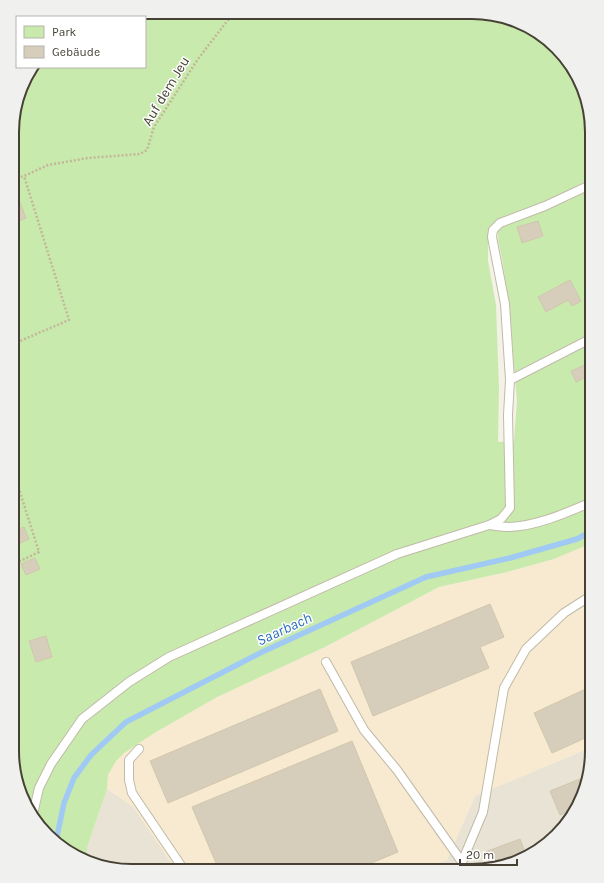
<svg xmlns="http://www.w3.org/2000/svg" width="604" height="883" font-family="Karla,sans-serif">
<style>
.residential{fill:#e8e3d4}
.commercial{fill:#f7ead0}
.green{fill:#c9eaad}
.lines{fill:none;stroke-linecap:round;stroke-linejoin:round}
.stream{stroke:#a0caf3;stroke-width:5.5}
.building{fill:#d6cebb;stroke:#d1c6ae}
.service-casing{stroke:#c0baa8;stroke-width:10}
.path{stroke:#c2b799;stroke-width:2.5;stroke-dasharray:2 2;stroke-linecap:butt}
.service{stroke:#fff;stroke-width:8}
.labels{text-anchor:middle;dominant-baseline:central;stroke-width:3;stroke-linejoin:round;paint-order:stroke}
.street-label{font-size:14px;fill:#474135;stroke:#fff}
.water-label{font-size:15px;font-style:italic;fill:#2a6fb7;stroke:#fff}
.rim{fill:none;stroke:#474135;stroke-width:2}
</style>
<rect width="100%" height="100%" fill="#f4f1e6"/>
<g class="residential">
<path d="M592,747V759L572,818L525,859L472,871H417L447,860L475,796Z"/>
<path d="M107,789L133,806L176,870H117L87,859V848Z"/>
</g>
<path class="commercial" d="M592,543V747L475,796L447,860L417,871L176,870L133,807L107,789L108,775L116,761L124,753L156,732L216,697L325,647L439,587L507,572L554,559Z"/>
<path class="green" d="M132,12L488,13L545,37L580,79L592,132V178L551,199L496,220L488,237V261L496,305L499,389L498,442L514,441L517,401L509,304L502,259L498,240V232C509,219 533,215 549,209C564,203 578,196 592,189V543L554,559L507,572L439,587L325,647L217,697L156,732L124,753L116,761L108,775L107,789L87,848V859L65,851L24,804L12,751L13,116L28,72L32,67H145V17H102Z"/>
<g class="lines">
<path class="stream" d="M56,841L64,803L74,778L91,755L126,722L260,653L426,577L510,558L577,539L592,531"/>
</g>
<g class="building">
<path d="M19,200L26,218L13,224V203Z"/>
<path d="M538,221L543,236L522,243L517,227Z"/>
<path d="M570,280L581,301L572,306L568,300L546,312L538,297Z"/>
<path d="M587,364L592,374L576,382L571,371Z"/>
<path d="M24,527L29,539L12,547V532Z"/>
<path d="M35,558L40,569L26,575L21,564Z"/>
<path d="M490,604L504,637L480,647L489,668L373,716L351,662Z"/>
<path d="M46,636L52,657L36,662L29,641Z"/>
<path d="M592,686V735L552,753L534,713Z"/>
<path d="M320,689L338,731L168,803L150,761Z"/>
<path d="M352,741L398,852L352,871L219,870L192,807Z"/>
<path d="M580,779L583,785L575,809L560,815L550,791Z"/>
<path d="M520,839L527,857L525,859L491,867L485,852Z"/>
</g>
<g class="lines">
<defs>
<g id="service">
<path d="M510,380L592,338"/>
<path d="M490,525C496,526 503,527 509,527C537,526 566,513 592,502"/>
<path d="M326,662L364,730L397,770L462,862L460,871"/>
<path d="M139,749L129,760V780L132,793L184,870"/>
<path d="M33,814L39,788L51,764L82,719L129,682L169,657L397,554L489,525L501,519L510,508L508,415L510,380L505,304L492,237L493,230L500,223L545,206L592,184"/>
<path d="M462,862L483,812L504,688L526,649L564,613L592,595"/>
</g>
</defs>
<use href="#service" class="service-casing"/>
<g class="path">
<path d="M13,179L24,176L48,165L88,158L140,154L147,150L154,127L198,59L234,12"/>
<path d="M13,344L69,320L24,176"/>
<path d="M12,565L39,552L12,467"/>
</g>
<use href="#service" class="service"/>
</g>
<g class="labels">
<g class="street-label">
<text transform="translate(166 91) rotate(-59)">Auf dem Jeu</text>
</g>
<g class="water-label">
<text transform="translate(284 629) rotate(-25)">Saarbach</text>
</g>
</g>
<path d="M0 0H604V883H0ZM132 19H472A113 113 0 0 1 585 132V751A113 113 0 0 1 472 864H132A113 113 0 0 1 19 751V132A113 113 0 0 1 132 19Z" fill="#f0f0ef" fill-rule="evenodd"/>
<path class="rim" d="M132 19H472A113 113 0 0 1 585 132V751A113 113 0 0 1 472 864H132A113 113 0 0 1 19 751V132A113 113 0 0 1 132 19Z"/>
<rect x="16" y="16" width="130" height="52" fill="#ffffff" stroke="#b5b3ae"/>
<rect x="24" y="26" width="20" height="12" fill="#c9eaad" stroke="#b5b3ae"/>
<text x="52" y="36" font-size="12" fill="#474135">Park</text>
<rect x="24" y="46" width="20" height="12" fill="#d6cebb" stroke="#b5b3ae"/>
<text x="52" y="56" font-size="12" fill="#474135">Gebäude</text>
<path d="M460 859v6h57v-6" fill="none" stroke="#474135" stroke-width="2"/>
<text x="466" y="859" font-size="12" fill="#474135" stroke="#ffffff" stroke-width="3" paint-order="stroke">20 m</text>
</svg>
